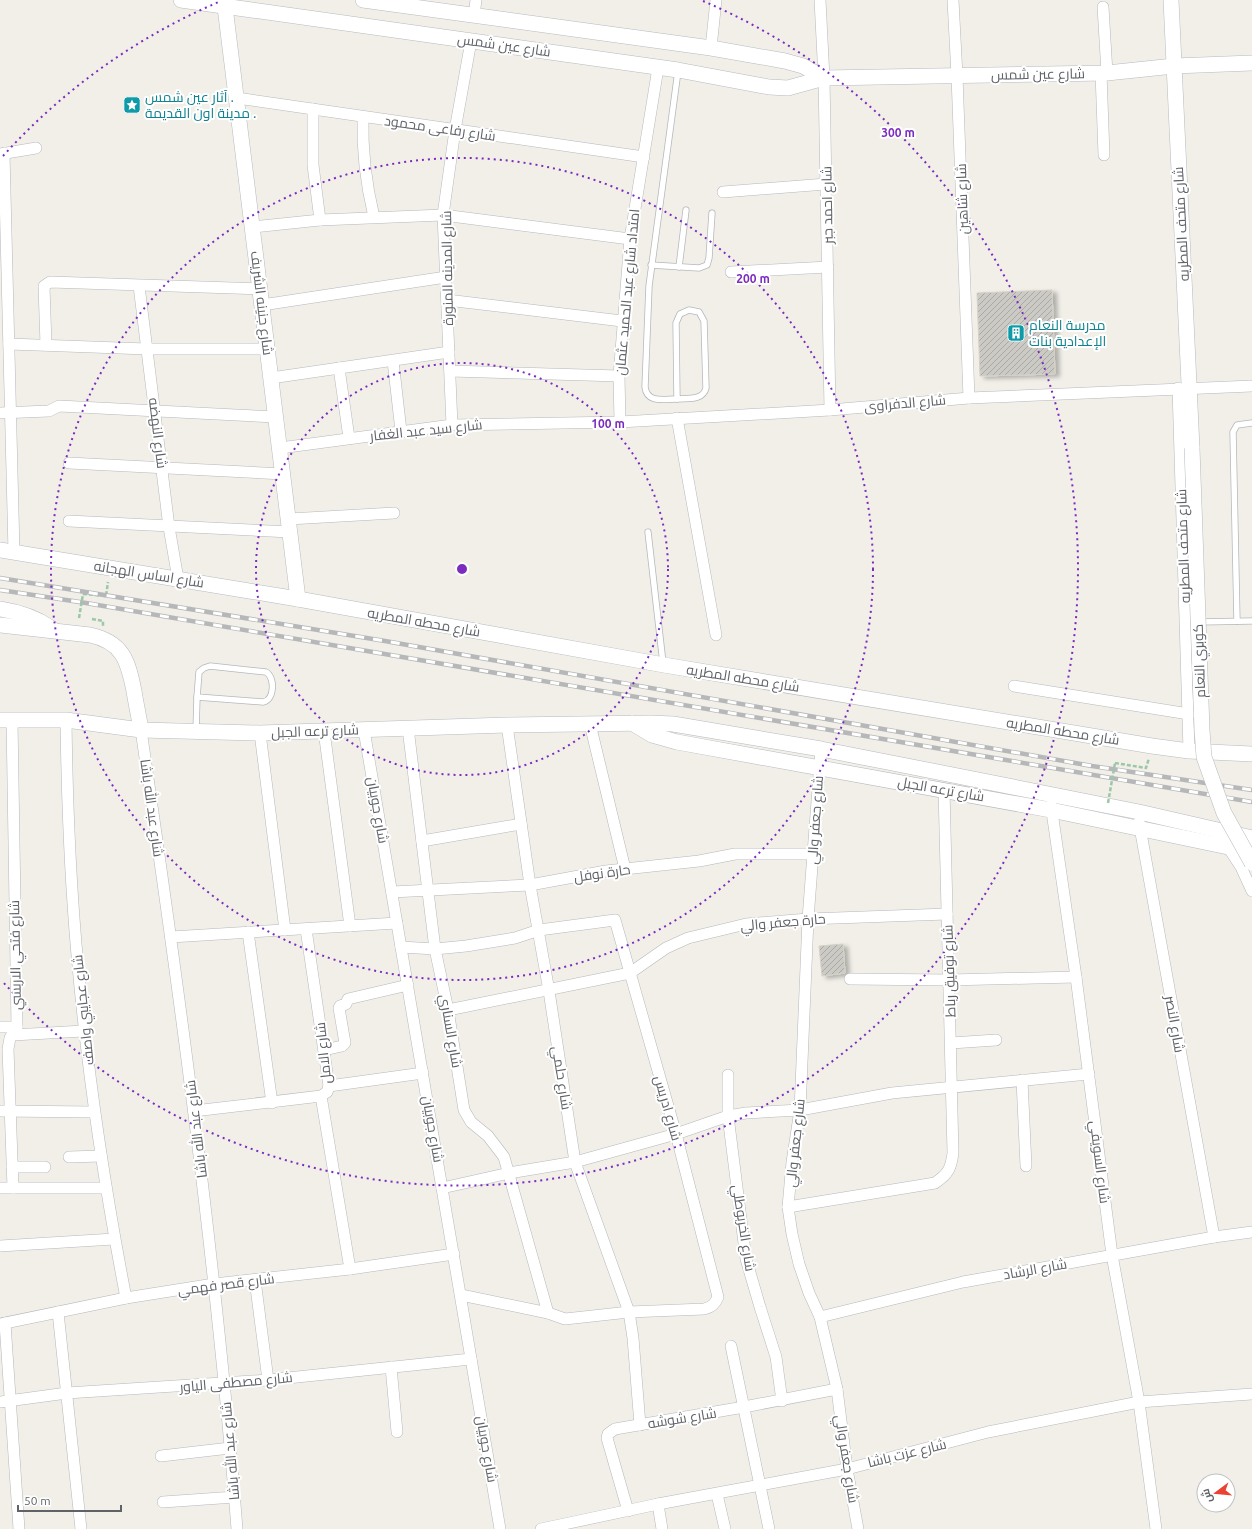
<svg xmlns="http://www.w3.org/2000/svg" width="1252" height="1529" font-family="Ubuntu,Cairo,sans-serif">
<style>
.building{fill:url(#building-hatch);stroke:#d6d1c6;filter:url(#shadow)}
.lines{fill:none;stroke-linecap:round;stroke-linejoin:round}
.lane-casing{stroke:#b5b8bc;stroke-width:7}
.street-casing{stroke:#b5b8bc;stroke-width:12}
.secondary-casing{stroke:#b6babf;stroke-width:16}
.path{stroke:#9cc7a9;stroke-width:2.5;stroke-dasharray:4 2;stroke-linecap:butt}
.lane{stroke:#fff;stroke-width:5.5}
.street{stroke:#fff;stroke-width:11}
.secondary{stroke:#fff;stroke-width:15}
.rail-casing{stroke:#b6b7b8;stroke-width:4.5}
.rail{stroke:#fff;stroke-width:3;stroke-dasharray:9;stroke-linecap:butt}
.secondary-bridge-casing{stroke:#b6babf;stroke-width:16;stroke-linecap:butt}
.path-bridge{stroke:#9cc7a9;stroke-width:2.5;stroke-dasharray:4 2;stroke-linecap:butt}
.secondary-bridge{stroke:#fff;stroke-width:15}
.ring{fill:none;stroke:#7b2cbf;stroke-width:2;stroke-dasharray:2 4}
.labels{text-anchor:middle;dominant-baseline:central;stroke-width:4;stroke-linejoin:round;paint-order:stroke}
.street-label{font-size:14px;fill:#5f6368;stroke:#fff}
.culture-label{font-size:14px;fill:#0d838f;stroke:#fff;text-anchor:start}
.centre{fill:#7b2cbf;stroke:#fff;stroke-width:2}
.ring-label{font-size:12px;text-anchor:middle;font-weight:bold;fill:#7b2cbf;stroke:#fff;stroke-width:4;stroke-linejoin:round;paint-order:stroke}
</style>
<defs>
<pattern id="building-hatch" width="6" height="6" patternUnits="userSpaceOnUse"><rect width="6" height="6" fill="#cccac5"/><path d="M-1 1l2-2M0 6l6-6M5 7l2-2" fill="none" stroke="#a9a8a4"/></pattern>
<filter id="shadow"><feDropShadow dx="4.5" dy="2.5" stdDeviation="2" flood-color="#0004"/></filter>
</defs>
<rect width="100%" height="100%" fill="#f1efe8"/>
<g class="building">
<path d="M1052,290L1055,374L980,376L977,293Z"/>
<path d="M843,944L845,973L822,976L819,946Z"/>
</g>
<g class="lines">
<defs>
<g id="lane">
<path d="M651,265L699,268L707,265L709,258L712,213"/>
<path d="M679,267L686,210"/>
<path d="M689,310L699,312L704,321L706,388C703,401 687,398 677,399L676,323L680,314Z"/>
<path d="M677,399C665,399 647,404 645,387L649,286L678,71"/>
<path d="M648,532L663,663"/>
<path d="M1237,621L1233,432L1237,425L1252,423"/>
<path d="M1199,622L1251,621"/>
<path d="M210,666L266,672C275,677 275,700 263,702L197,697L199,672L204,668Z"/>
<path d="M196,731L197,697"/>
</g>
<g id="street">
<path d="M820,0L824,78L830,410"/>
<path d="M953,0L957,76L969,398"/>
<path d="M1103,7L1107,73"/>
<path d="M474,15L476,0"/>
<path d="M711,48L716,0"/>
<path d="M1101,73L1104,155"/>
<path d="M237,98L644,157"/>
<path d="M313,109V165L320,220"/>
<path d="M363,117C362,151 366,184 374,217"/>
<path d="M4,153L14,552"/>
<path d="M0,154L36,148"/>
<path d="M723,192L826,184"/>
<path d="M253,227L320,220L443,215L630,239"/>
<path d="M731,272L828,267"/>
<path d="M139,286L169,527L178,579"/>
<path d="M447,300L622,321"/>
<path d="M262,305L446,277"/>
<path d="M9,344L147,349H268"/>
<path d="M46,345L44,286L50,282L260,289"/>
<path d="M393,361L401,431"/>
<path d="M339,368L349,438"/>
<path d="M450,371L619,376"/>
<path d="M271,378L449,352"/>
<path d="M1178,388L1189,751"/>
<path d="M0,413L49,411L59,406L276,417"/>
<path d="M677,418L716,635"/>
<path d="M620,422L619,376L630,239L658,68"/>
<path d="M452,425L443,215L455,130L471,41"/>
<path d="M280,448L452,425L620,422L830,410L969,398L1252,386"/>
<path d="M69,463L283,474"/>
<path d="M289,519L394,513"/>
<path d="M69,521L290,532"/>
<path d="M1014,686L1189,714"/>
<path d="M12,720L17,1027L10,1038L8,1049L13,1188"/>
<path d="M66,720C67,798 70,877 77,955C87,1070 104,1184 126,1298"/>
<path d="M590,724L625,869"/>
<path d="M507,725L530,885L549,991L575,1162L629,1312L633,1338L640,1425"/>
<path d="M408,728L435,949L448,1010L464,1110L471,1122L488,1136L504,1157L548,1313"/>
<path d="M141,730C180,996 216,1261 237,1529"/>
<path d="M364,730L500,1529"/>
<path d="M324,731L350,926"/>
<path d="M260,733L285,930"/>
<path d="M821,749L808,919L800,1110L792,1162L788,1207L792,1234L799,1264L809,1293L820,1317L837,1389L847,1469L858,1529"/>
<path d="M1051,805L1076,977L1112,1255L1139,1402L1156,1529"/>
<path d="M1139,822L1214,1237"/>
<path d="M422,841L521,824"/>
<path d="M1228,847L1241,867L1252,891"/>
<path d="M392,892L530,885L606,871L699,861L735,854H812"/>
<path d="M248,932L272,1103"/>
<path d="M171,937L397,923"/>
<path d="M401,947L435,949L466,946L515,938L539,930L615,920L676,1134L718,1297C715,1304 712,1307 704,1309L629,1312L565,1319L548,1313L461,1295"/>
<path d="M850,979L949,980L1076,977"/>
<path d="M448,1010L630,973L666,948L688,938L746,924L808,919L947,914"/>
<path d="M0,1027H17"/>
<path d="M13,1035L84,1031"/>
<path d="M951,1043L996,1040"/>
<path d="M324,1050L342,1046L345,1043L339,1008L340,1006L346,1004L348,999L408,985"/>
<path d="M728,1075V1116L746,1259L760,1307L776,1357L782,1401"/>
<path d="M1022,1080L1026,1166"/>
<path d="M329,1086L423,1073"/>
<path d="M321,1096L350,1269"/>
<path d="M0,1111L94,1112"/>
<path d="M194,1111L321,1096L327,1092L329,1086L306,929"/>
<path d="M69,1157L101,1156"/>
<path d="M12,1167H45"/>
<path d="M0,1188H106"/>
<path d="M442,1188L509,1173L575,1162L676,1134L728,1116L746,1113L800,1110L892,1093L1089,1074"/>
<path d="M788,1207L935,1183C948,1174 951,1169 953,1153L944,789"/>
<path d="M0,1246L114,1239"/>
<path d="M255,1280L268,1380"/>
<path d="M58,1312L81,1529"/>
<path d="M820,1317L963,1282L1214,1237L1252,1232"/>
<path d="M5,1323L19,1529"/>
<path d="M0,1324L126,1298L214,1284L350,1269L454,1254"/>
<path d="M731,1346L769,1529"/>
<path d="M391,1367L397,1432"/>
<path d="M0,1402L67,1393L268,1380L471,1359"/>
<path d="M161,1456L230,1448"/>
<path d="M717,1494L725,1529"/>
<path d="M163,1502L235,1497"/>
<path d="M658,1504L662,1529"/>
<path d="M628,1511L607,1438L608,1434L615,1429L744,1407L837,1389"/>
<path d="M541,1529L658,1504L847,1469L988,1432L1139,1402L1252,1394"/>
</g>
<g id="secondary">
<path d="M181,0L678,70L769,87L788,88L824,78L1107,73L1174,66L1252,63"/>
<path d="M363,0L711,48L785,61L803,66L824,78"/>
<path d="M1171,0L1192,448"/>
<path d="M225,7L298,599"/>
<path d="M0,550L298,599L664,665L1152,746L1189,751L1252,754"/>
<path d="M0,609C19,612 35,617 51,628"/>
<path d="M0,625L90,635C123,642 128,661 134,691C136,704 139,717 141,730"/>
<path d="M0,720H66L141,730L260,733L507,725L651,723L673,724L821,749L892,763L1139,812L1252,838"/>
<path d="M632,723L652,735L677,742L1051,810L1252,852"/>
</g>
</defs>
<use href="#lane" class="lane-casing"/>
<use href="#street" class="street-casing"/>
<use href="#secondary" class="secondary-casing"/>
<g class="path">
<path d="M83,594L106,596L108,582"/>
<path d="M92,619L103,621V626"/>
<path d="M1115,763L1146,768L1149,758"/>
</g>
<use href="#lane" class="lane"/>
<use href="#street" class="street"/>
<use href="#secondary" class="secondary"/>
<defs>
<g id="rail">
<path d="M0,578L385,641L1092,766L1252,790"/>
<path d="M0,590L86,603L1252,802"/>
</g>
</defs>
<use href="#rail" class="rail-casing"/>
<use href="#rail" class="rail"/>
<defs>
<path id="secondary-bridge" d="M1192,448L1202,730L1204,757L1224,813L1252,863"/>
</defs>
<use href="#secondary-bridge" class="secondary-bridge-casing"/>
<g class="path-bridge">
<path d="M79,618L83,594"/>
<path d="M1108,803L1115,763"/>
</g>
<use href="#secondary-bridge" class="secondary-bridge"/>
</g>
<g class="ring">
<circle cx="462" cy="569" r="206"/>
<circle cx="462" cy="569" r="411"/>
<path d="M3 156A617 617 0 0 1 221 1M703 1A617 617 0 1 1 3 982"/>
</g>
<defs>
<symbol id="sight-square" viewBox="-11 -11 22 22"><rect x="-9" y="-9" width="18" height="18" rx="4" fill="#0f9aa8" stroke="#fff"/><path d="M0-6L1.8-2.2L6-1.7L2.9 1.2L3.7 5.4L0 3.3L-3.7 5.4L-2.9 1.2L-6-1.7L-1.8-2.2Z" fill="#fff"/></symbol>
<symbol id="building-square" viewBox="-11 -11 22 22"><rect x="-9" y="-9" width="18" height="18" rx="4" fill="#0f9aa8" stroke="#fff"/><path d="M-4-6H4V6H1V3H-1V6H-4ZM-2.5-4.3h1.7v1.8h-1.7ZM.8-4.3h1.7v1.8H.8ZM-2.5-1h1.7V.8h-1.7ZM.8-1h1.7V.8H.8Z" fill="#fff"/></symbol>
</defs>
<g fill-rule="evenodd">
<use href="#sight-square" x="122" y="95" width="20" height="20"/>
<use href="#building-square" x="1006" y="323" width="20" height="20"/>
</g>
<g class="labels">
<g class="street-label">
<text transform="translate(504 45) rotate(8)">شارع عين شمس</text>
<text transform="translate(1038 74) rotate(-1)">شارع عين شمس</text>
<text transform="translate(440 128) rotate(8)">شارع رفاعى محمود</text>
<text transform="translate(962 199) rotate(-92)">شارع شاهين</text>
<text transform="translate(827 205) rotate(-91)">شارع احمد جبر</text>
<text transform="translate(1181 224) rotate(-93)">شارع متحف المطريه</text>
<text transform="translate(447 268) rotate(-91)">شارع المدينه المنورة</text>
<text transform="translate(627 292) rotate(-85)">امتداد شارع عبد الحميد عثمان</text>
<text transform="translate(262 303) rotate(83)">شارع جنينه الشريف</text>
<text transform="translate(905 403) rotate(-5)">شارع الدفراوى</text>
<text transform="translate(426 430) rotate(-6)">شارع سيد عبد الغفار</text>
<text transform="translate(158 433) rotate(83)">شارع النهضه</text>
<text transform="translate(1183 546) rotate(-92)">شارع متحف المطريه</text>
<text transform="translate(149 574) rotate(9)">شارع اساس الهجانه</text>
<text transform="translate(424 622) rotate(10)">شارع محطه المطريه</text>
<text transform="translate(1199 661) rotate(-92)">كوبري النعام</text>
<text transform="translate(743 678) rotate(9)">شارع محطه المطريه</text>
<text transform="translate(315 731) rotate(-2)">شارع ترعه الجبل</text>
<text transform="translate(1063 731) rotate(9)">شارع محطه المطريه</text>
<text transform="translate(941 789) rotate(10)">شارع ترعه الجبل</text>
<text transform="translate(152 808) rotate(82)">شارع عبد الله باشا</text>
<text transform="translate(378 810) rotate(80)">شارع جوبيان</text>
<text transform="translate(815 820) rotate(-86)">شارع جعفر والي</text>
<text transform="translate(602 873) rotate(-8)">حارة نوفل</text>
<text transform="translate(783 922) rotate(-5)">حارة جعفر والي</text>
<text transform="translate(15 955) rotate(-91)">شارع فتحي الاربسي</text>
<text transform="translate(949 971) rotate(-92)">شارع توفيق رباط</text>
<text transform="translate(83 1010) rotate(-96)">شارع عجايبي واصف</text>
<text transform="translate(1175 1024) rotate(80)">شارع النصر</text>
<text transform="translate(451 1031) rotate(80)">شارع السناري</text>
<text transform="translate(323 1053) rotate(-96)">شارع الامل</text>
<text transform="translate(562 1078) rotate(81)">شارع حلمي</text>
<text transform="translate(668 1108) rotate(74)">شارع ادريس</text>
<text transform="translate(196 1129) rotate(-97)">شارع عبد الله باشا</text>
<text transform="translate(433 1129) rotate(80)">شارع جوبيان</text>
<text transform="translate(795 1143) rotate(-84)">شارع جعفر والي</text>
<text transform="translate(1100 1162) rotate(83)">شارع السويفي</text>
<text transform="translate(744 1228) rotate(81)">شارع الخربوطلي</text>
<text transform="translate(1035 1269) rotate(-10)">شارع الرشاد</text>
<text transform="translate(226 1284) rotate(-7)">شارع قصر فهمي</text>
<text transform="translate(236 1382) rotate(-5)">شارع مصطفى الياور</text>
<text transform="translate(682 1418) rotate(-9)">شارع شوشه</text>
<text transform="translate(487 1449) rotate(80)">شارع جوبيان</text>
<text transform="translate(230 1451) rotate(-95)">شارع عبد الله باشا</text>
<text transform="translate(907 1453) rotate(-14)">شارع عزت باشا</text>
<text transform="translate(847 1459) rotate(81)">شارع جعفر والي</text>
</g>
<g class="culture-label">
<text x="145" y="97">آثار عين شمس .<tspan x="145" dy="16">مدينة اون القديمة .</tspan></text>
<text x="1029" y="325">مدرسة النعام<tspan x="1029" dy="16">الإعدادية بنات</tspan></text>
</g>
</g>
<circle cx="462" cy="569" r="6" class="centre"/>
<g class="ring-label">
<text x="898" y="137">300 m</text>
<text x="753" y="283">200 m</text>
<text x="608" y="428">100 m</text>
</g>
<g transform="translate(1216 1493) rotate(254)"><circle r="19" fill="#ffffff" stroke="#bfc1c3"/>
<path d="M0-3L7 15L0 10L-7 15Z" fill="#ea4335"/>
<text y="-6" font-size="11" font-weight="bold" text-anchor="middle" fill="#5f6368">ش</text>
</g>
<path d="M18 1505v6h103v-6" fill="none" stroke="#5f6368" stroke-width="2"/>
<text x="24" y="1505" font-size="12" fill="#5f6368" stroke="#ffffff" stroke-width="3" paint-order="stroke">50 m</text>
</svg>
